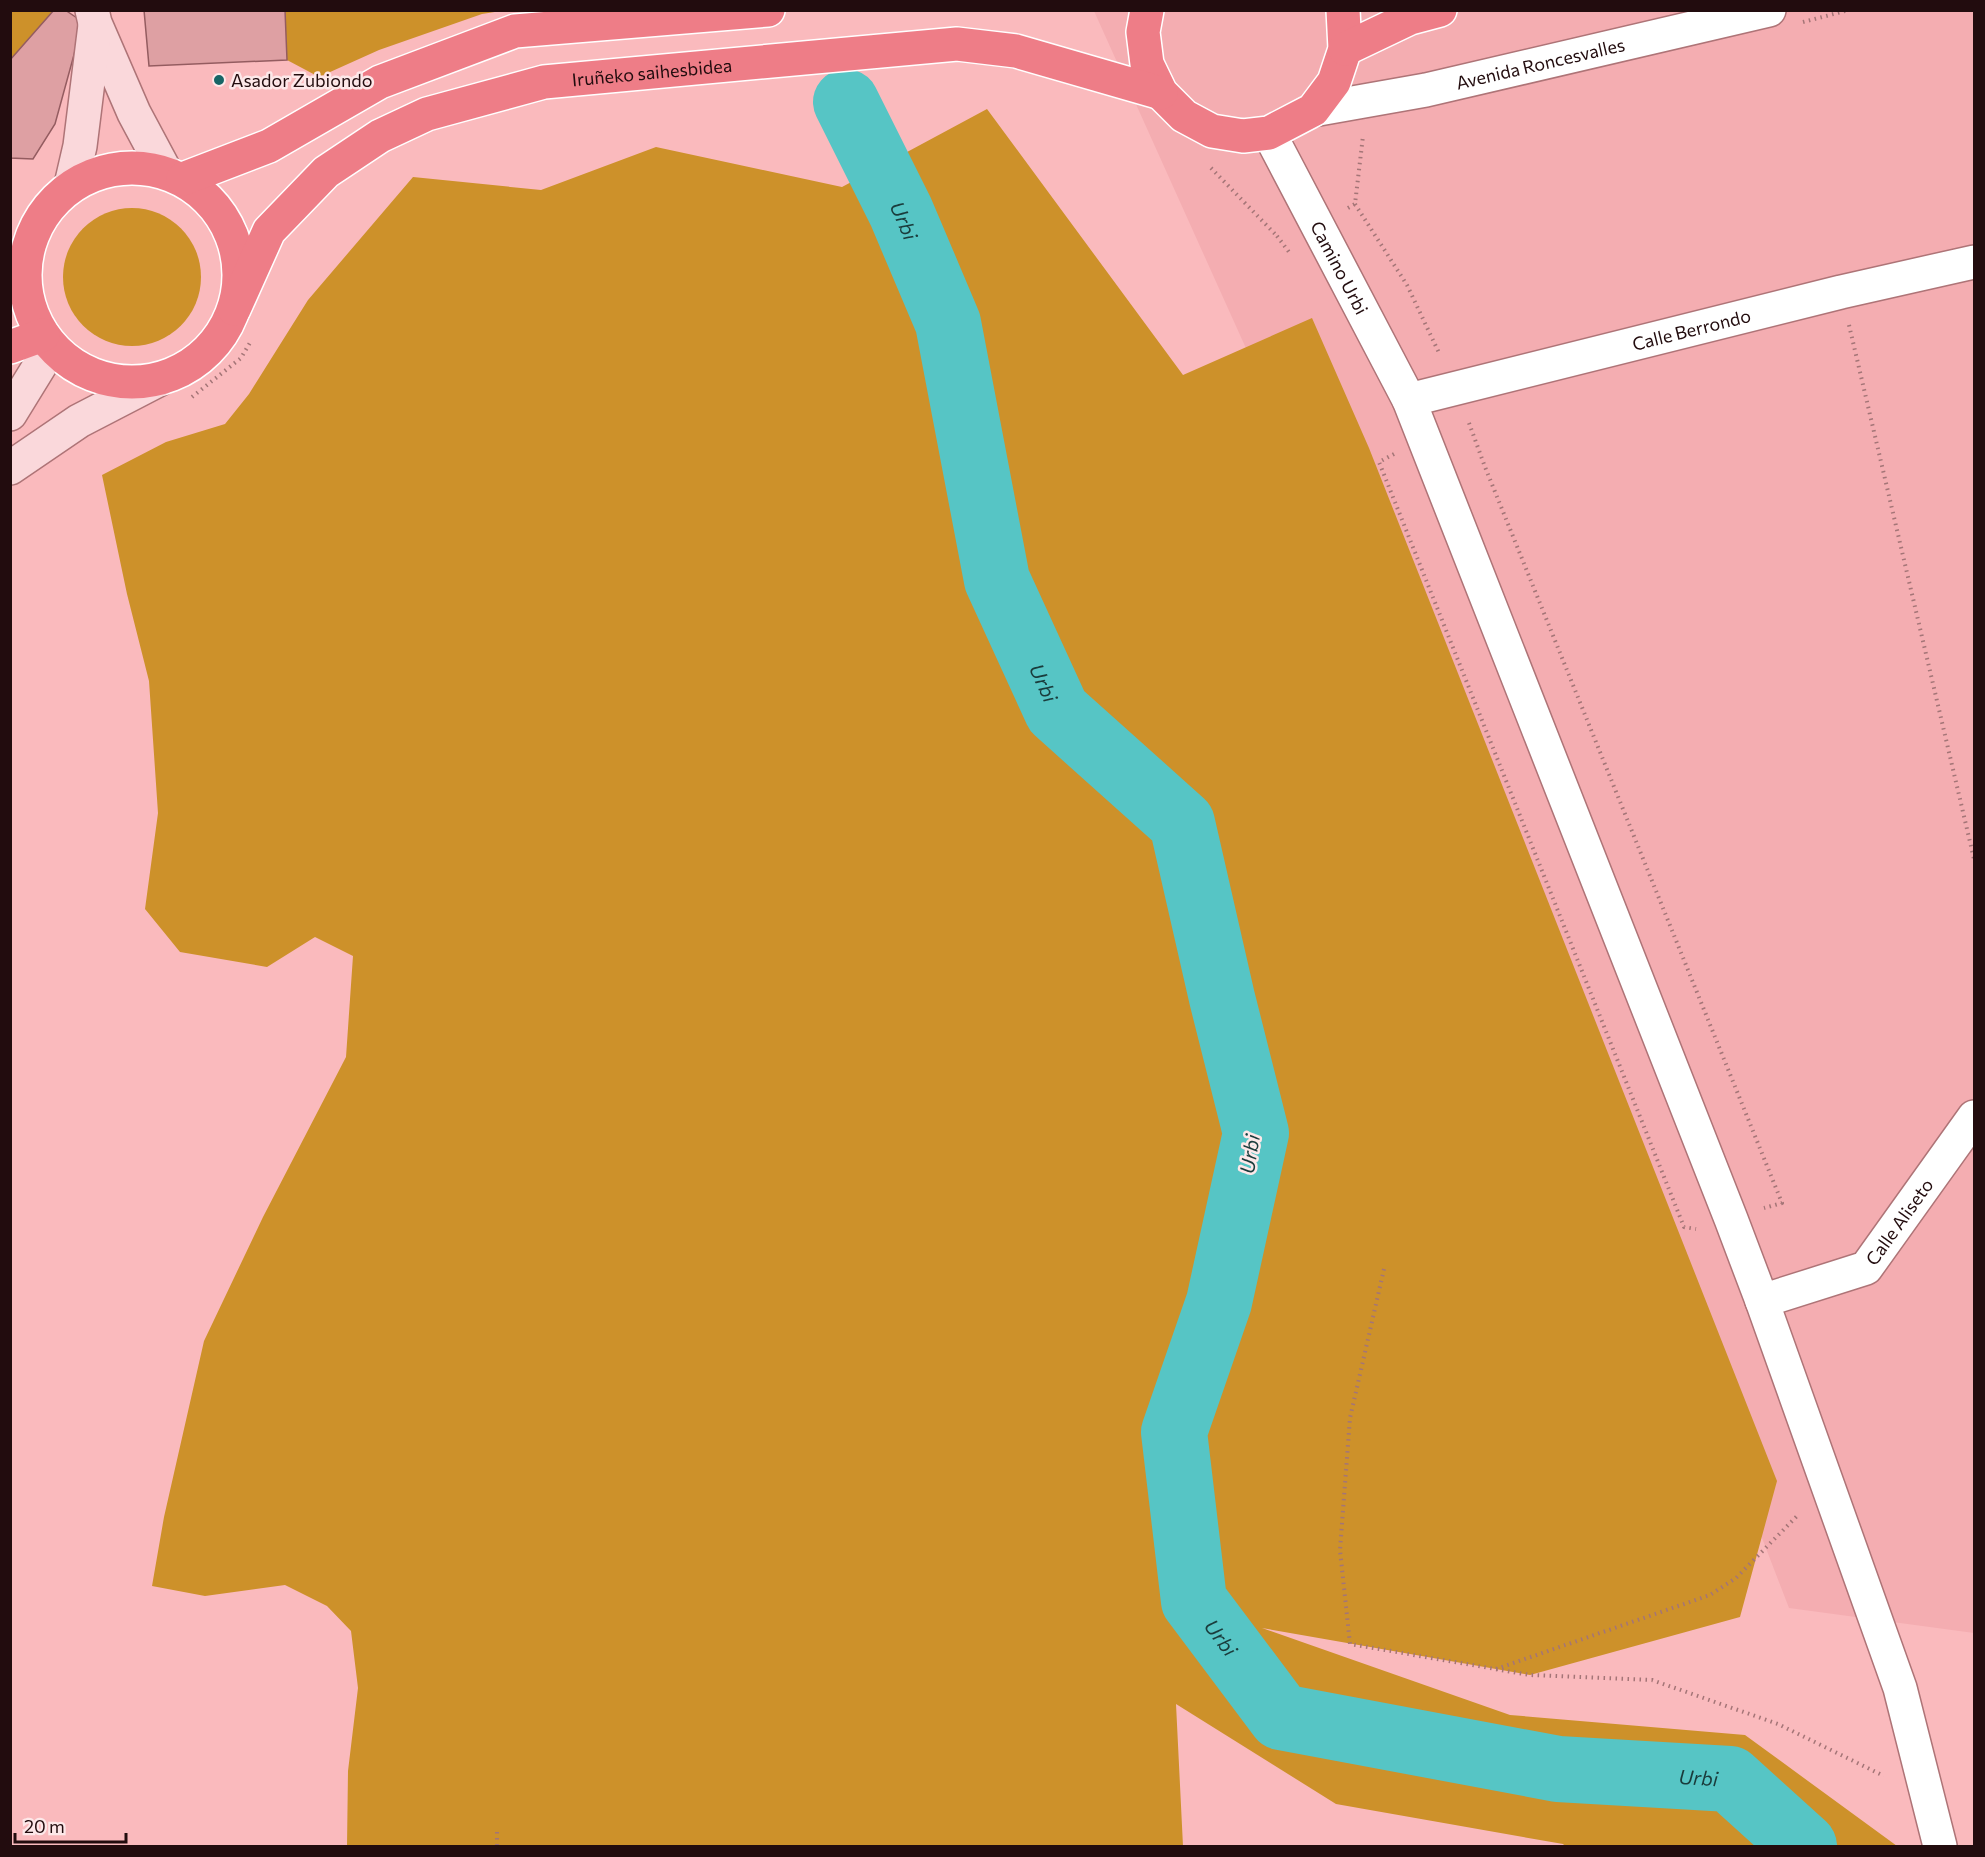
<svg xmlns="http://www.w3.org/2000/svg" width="1985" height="1857" font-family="Commissioner,sans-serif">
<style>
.built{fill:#f4adb1}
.green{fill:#cd912a}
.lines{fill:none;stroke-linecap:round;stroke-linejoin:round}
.river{stroke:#56c5c5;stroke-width:66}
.building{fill:#dea0a3;stroke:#945c60;stroke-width:1.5}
.street-casing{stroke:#ae7477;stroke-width:36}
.secondary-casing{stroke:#ae7477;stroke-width:36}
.highway-casing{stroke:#fff;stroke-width:36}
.path{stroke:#a47577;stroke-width:4;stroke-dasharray:1.5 4.5;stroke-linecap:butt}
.street{stroke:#fff;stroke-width:33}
.secondary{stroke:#fad8db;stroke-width:33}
.highway{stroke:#ee7d87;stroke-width:33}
.poi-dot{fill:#176566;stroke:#fde8e9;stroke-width:2}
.labels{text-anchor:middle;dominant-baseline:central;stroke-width:5;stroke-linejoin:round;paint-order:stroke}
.street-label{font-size:18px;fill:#220c0e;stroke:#fde8e9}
.poi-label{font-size:18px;fill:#220c0e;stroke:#fde8e9;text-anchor:start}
.water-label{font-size:20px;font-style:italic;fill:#1a3c3c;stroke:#fde8e9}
</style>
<rect width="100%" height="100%" fill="#fababd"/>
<path class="built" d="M1094,11H1974V1633L1789,1608L1603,1125L1276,415Z"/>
<g class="green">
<path d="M11,11H54L11,60Z"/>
<path d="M285,11H501L482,14L379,50L319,77L287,60Z"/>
<path d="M987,109L1183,375L1312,318L1369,448L1777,1481L1740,1617L1530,1675L1262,1628L1510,1715L1745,1735L1897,1846H1565L1563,1844L1336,1804L1176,1704L1183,1846H347L348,1771L358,1688L351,1631L327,1606L285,1585L205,1596L152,1586L164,1517L204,1341L263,1217L346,1057L353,956L315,937L267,967L180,952L145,909L158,813L149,681L127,594L102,475L166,442L225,424L249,394L308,300L413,177L541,190L656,147L842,187Z"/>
<circle cx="132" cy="277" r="69"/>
</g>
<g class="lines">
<path class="river" id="s1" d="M846,102L901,212L948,323L997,580L1057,711L1182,823L1222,998L1256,1133L1219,1302L1174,1432L1194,1601L1281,1717L1558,1769L1730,1779L1804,1846"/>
</g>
<g class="building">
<path d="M54,10H65L83,22L55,124L33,159L10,158V60Z"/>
<path d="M144,10H285L287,60L149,66Z"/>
</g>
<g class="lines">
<defs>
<g id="street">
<path id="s2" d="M1313,110L1426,90L1769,10"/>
<path id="s3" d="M1269,133L1409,400L1731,1219L1762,1301L1900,1688L1940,1846"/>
<path id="s4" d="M1409,400L1841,292L1974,262"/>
<path id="s5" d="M1762,1301L1866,1268L1974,1117"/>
</g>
<g id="secondary">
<path d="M92,10L95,23L134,113L165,171"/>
<path d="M71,185L80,146L95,25"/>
<path d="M10,414L50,349"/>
<path d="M10,468L79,421L160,379"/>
</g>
<g id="highway">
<path d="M1147,10L1143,32L1147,64L1161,93L1184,116L1212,131L1243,136L1269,133L1313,110L1334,82L1345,49L1343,10"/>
<path d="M1345,49L1410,18L1440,10"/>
<circle cx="132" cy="275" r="107"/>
<path d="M183,179L269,146L380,82L515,31L768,10"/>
<path id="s6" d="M234,309L269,231L326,172L380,136L427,114L544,82L957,44L1016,51L1161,93"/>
<path d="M10,347L43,335"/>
</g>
</defs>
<use href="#street" class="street-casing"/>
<use href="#secondary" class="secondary-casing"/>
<use href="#highway" class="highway-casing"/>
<g class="path">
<path d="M1803,22L1849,10"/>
<path d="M1211,168L1277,236"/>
<path d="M1355,204L1407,285L1440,355"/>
<path d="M1348,208L1355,204L1363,136"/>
<path d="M1277,236L1289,252"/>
<path d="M1849,325L1974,859"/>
<path d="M192,397L241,358L251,341"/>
<path d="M1469,423L1485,467L1782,1203L1764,1208"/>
<path d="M1394,454L1379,462L1684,1227L1696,1229"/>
<path d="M1384,1269L1350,1418L1340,1550L1350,1644L1530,1675L1652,1680L1778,1724L1884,1776"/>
<path d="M1496,1669L1710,1595L1736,1578L1799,1514"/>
<path d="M497,1832V1846"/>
</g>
<use href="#street" class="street"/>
<use href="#secondary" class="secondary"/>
<use href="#highway" class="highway"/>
</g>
<circle class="poi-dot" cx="219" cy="80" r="6"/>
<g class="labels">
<g class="street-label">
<text stroke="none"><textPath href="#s2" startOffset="232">Avenida Roncesvalles</textPath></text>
<text stroke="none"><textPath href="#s6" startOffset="514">Iruñeko saihesbidea</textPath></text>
<text stroke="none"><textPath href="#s3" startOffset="152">Camino Urbi</textPath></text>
<text stroke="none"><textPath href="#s4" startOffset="291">Calle Berrondo</textPath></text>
<text stroke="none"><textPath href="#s5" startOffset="166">Calle Aliseto</textPath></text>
</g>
<g class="poi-label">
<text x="231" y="80">Asador Zubiondo</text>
</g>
<g class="water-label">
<text stroke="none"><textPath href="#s1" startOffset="132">Urbi</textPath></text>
<text stroke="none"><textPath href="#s1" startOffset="618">Urbi</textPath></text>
<text transform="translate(1249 1154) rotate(-81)">Urbi</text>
<text stroke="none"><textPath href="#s1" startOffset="1662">Urbi</textPath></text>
<text stroke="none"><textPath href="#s1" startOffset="2184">Urbi</textPath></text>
</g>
</g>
<rect width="1985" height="1857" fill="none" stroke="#220c0e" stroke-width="24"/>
<path d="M15 1833v9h111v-9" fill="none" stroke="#220c0e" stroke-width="3"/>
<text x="24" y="1833" font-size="18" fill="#220c0e" stroke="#fde8e9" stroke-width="4.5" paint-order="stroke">20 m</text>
</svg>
